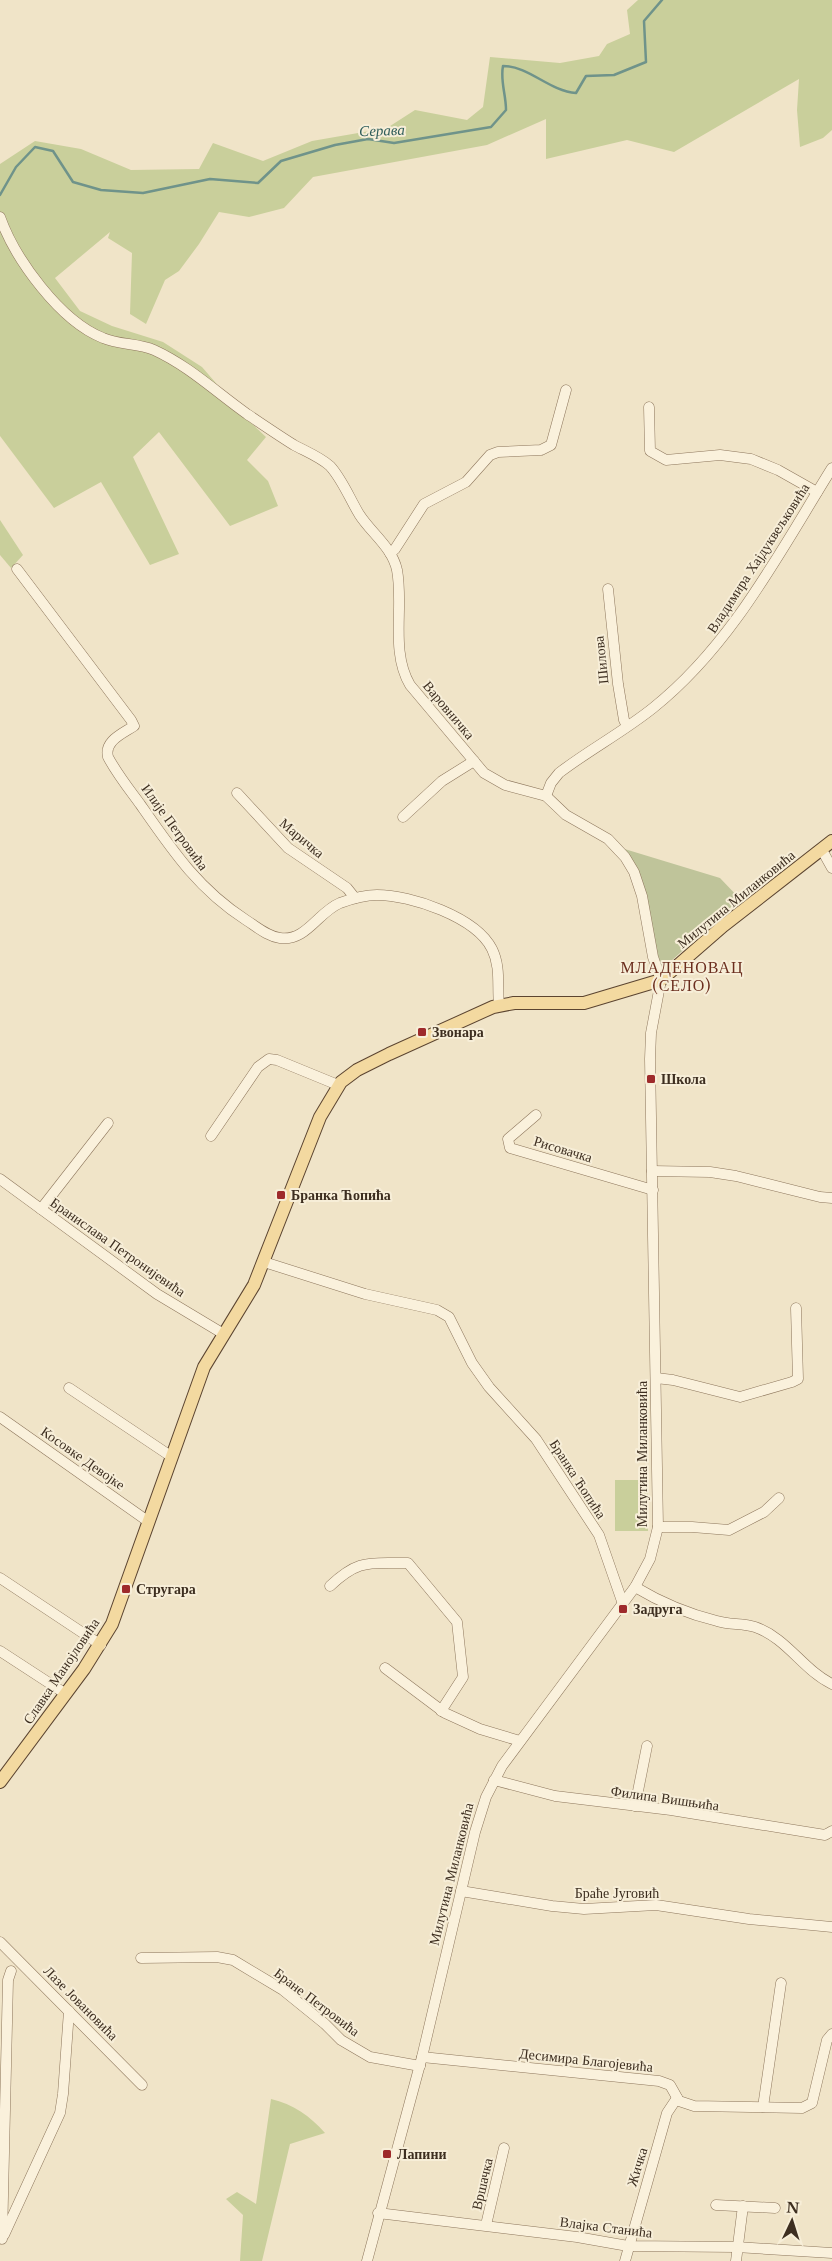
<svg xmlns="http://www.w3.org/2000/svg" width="832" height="2261" font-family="'Libre Baskerville',serif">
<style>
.green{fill:#c9cf9b}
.cemetery{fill:#bfc49a}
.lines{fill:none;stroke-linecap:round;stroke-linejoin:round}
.stream{stroke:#6f938a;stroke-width:2.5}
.minor-casing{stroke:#8d765c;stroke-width:11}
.major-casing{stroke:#5b4430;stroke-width:14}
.minor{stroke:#faf1dc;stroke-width:10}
.major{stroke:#f3d9a0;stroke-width:12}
.poi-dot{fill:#9e2a2b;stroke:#f7eed8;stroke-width:2}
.labels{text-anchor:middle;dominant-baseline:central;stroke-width:4;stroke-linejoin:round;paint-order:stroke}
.street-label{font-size:14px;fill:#3d2e20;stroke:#f7eed8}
.poi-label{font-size:14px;font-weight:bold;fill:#3d2e20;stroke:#f7eed8;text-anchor:start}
.water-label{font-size:15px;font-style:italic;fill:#2f5d5a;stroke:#f7eed8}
.quarter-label{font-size:16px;letter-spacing:1px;fill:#6b2e1e;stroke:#f7eed8}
</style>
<rect width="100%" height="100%" fill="#f0e4c8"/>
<g class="green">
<path d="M638,0H832V130L823,138L800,147L797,110L799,79L674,152L627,140L546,159V119L487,145L313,177L284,208L249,217L219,212L199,244L179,271L165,280L146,324L130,314L132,253L108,238L110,232L55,278L80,311L112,326L163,342L202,367L247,419L266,437L247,460L268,481L278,506L230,526L159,432L133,457L179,554L150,565L101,482L54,508L0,436V164L35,141L81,149L131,170L199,169L213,143L263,161L312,141L387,128L415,110L467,120L483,107L490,57L560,63L599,56L607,44L630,34L627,10Z"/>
<path d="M0,520L23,555L11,568L0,555Z"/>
<rect x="615" y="1480" width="33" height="51"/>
<path d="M271,2099C293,2104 310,2116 325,2133L290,2144L262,2261H240L243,2215L226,2199L237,2192L256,2204Z"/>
</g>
<path class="cemetery" d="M618,847L720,878L740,899L661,970L652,941L648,908Z"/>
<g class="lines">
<path class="stream" d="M0,195L16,167L35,147L53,151L73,182L101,190L143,193L210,179L258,183L281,161L335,145L368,139L394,143L491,127L506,110C506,94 500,81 503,66C529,66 549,91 576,93L586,76L614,75L646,62L644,21L662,0"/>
<defs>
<g id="minor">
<path d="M0,217C15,259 60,321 103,338C119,345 138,343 154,350C189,366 216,392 247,414C262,424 278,435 294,445C305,451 320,457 330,466C342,479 350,499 359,514C371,533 392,547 397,570C404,607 390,651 410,685L484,773L505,785L546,796L566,815L608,839L625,857L634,872L642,896L653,957L661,980L651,1033L650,1059L658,1527L650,1559L635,1587L502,1766L486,1797L475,1832L422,2057L367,2261"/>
<path d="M649,407L650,451L666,460L720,455L751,459L778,470L817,492"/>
<path d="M390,553L395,549L424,504L466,482L490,455L498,452L541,450L551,445L566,390"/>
<path d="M17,569L131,720L134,726C122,734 104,741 108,757C117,774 129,789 140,804C172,850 198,889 246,920C257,927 267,936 280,938C306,942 318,912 340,903C351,899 364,895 377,895C411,895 476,917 492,949C501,967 497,986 499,1005"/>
<path d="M608,589L618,684L624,720L627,726"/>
<path d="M237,793L288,848L347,888L355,898"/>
<path d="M546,796L551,783L559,773C589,750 623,732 653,708C732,645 779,553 832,468"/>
<path d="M403,817L442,781L474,761"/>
<path d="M822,850L832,868"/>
<path d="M536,1115L508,1139L510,1148L653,1190"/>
<path d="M211,1136L258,1067L269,1059L277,1060L338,1085"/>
<path d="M652,1171L710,1172L736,1176L820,1197L832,1198"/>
<path d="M0,1179L157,1294L222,1333"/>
<path d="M41,1209L108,1123"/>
<path d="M264,1262L365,1294L437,1310L449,1317L472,1363L489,1387L536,1439L599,1535L623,1604"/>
<path d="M656,1378L673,1380L740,1397L792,1382L798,1379L796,1308"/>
<path d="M69,1388L172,1457"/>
<path d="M0,1417L149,1522"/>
<path d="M658,1527H692L729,1530L764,1512L779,1498"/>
<path d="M0,1578L101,1645"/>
<path d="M330,1586C360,1558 369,1564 408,1563L457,1622L463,1677L441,1711"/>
<path d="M635,1587C660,1602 688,1614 717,1621C729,1625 743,1623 755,1627C787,1638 803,1670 832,1684"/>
<path d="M0,1651L66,1694"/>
<path d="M385,1668L445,1713L480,1729L520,1741"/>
<path d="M494,1780L555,1796L671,1810L825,1835L832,1831"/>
<path d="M635,1806L647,1746"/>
<path d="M461,1891L552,1906L584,1909L656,1905L749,1919L832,1927"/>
<path d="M0,1942L142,2085"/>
<path d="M141,1958L217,1957L233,1960L283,1990L325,2024L341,2040L370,2057L420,2066"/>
<path d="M422,2057L659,2081L670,2085L679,2101L694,2106L802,2108L812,2103L827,2040L832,2034"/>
<path d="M763,2107L781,1983"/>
<path d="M716,2205L775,2208"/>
<path d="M378,2213L577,2237L628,2246L736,2247L832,2253"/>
<path d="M486,2225L504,2148"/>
<path d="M4,2235L60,2113L63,2094L69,2011"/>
<path d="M2,2239L8,1980L11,1971"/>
<path d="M625,2261L667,2113L677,2098"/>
<path d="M736,2261L743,2206"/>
</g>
<path id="major" d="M0,1782L84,1669L112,1624L204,1367L254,1285L320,1117L341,1082L357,1070L389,1054L493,1007L514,1003H584L661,980L723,926L832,841"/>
</defs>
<use href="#minor" class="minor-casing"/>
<use href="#major" class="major-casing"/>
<use href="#minor" class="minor"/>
<use href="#major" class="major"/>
</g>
<g class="poi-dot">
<rect x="417" y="1027" width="10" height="10" rx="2.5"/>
<rect x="646" y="1074" width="10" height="10" rx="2.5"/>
<rect x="276" y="1190" width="10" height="10" rx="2.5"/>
<rect x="121" y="1584" width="10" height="10" rx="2.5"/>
<rect x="618" y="1604" width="10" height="10" rx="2.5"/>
<rect x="382" y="2149" width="10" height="10" rx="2.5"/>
</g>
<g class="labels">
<g class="street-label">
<text transform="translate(758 558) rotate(-57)">Владимира Хајдуквељковића</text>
<text transform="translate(601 660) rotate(-96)">Шилова</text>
<text transform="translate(449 710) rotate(50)">Варовничка</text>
<text transform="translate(175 827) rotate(54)">Илије Петровића</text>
<text transform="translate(302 838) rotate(40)">Маричка</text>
<text transform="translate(736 899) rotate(-39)">Милутина Миланковића</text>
<text transform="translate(563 1149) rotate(17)">Рисовачка</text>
<text transform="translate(118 1247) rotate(35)">Бранислава Петронијевића</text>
<text transform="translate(642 1454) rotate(-90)">Милутина Миланковића</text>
<text transform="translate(83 1458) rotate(35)">Косовке Девојке</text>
<text transform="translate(578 1479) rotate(57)">Бранка Ћопића</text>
<text transform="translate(61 1671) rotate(-56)">Славка Манојловића</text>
<text transform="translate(665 1798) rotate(8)">Филипа Вишњића</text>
<text transform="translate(451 1874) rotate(-76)">Милутина Миланковића</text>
<text x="617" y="1893">Браће Југовић</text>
<text transform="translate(317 2002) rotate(37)">Бране Петровића</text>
<text transform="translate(81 2003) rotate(45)">Лазе Јовановића</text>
<text transform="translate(586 2060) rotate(6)">Десимира Благојевића</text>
<text transform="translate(637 2167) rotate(-73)">Жичка</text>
<text transform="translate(482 2184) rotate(-77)">Вршачка</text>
<text transform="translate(606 2227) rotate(7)">Влајка Станића</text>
</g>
<g class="poi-label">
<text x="432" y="1032">Звонара</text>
<text x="661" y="1079">Школа</text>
<text x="291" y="1195">Бранка Ћопића</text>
<text x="136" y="1589">Стругара</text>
<text x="633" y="1609">Задруга</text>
<text x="397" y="2154">Лапини</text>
</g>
<g class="water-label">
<text transform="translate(382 130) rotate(-2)">Серава</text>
</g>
<g class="quarter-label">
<text x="682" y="967">МЛАДЕНОВАЦ<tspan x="682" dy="18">(СЕЛО)</tspan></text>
</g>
</g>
<g transform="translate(792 2221) rotate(4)" stroke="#f7eed8" stroke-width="4" paint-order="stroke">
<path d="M0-4L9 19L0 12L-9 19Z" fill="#3d2e20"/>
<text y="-8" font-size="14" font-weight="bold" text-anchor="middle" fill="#3d2e20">N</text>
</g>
</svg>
